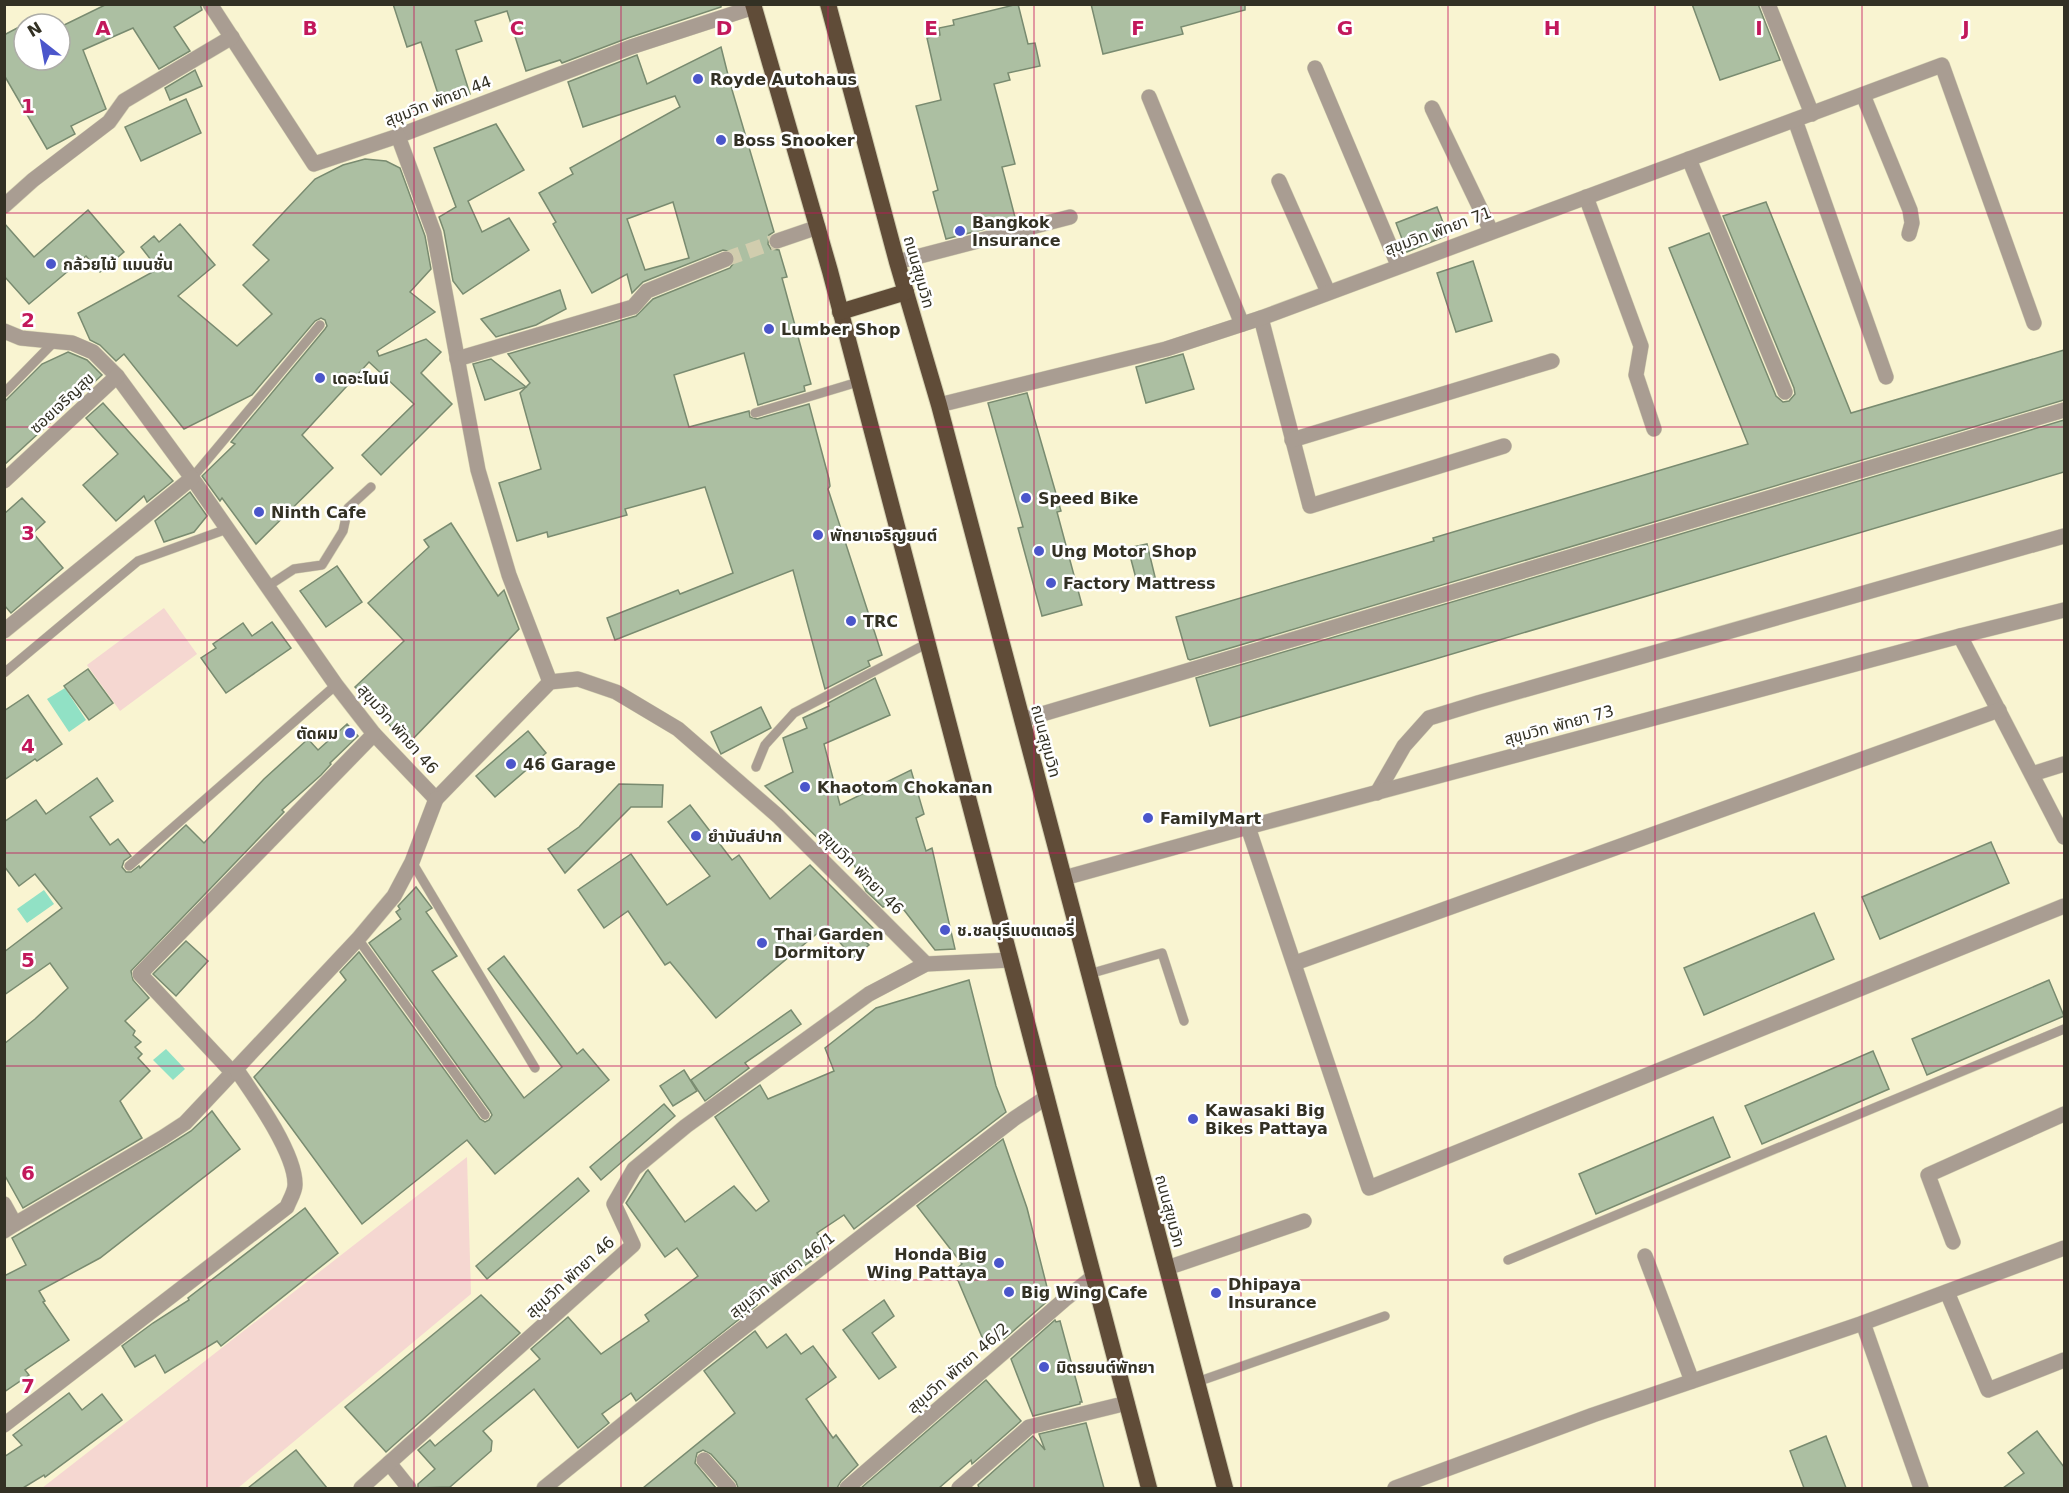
<svg xmlns="http://www.w3.org/2000/svg" width="2069" height="1493" font-family="'DejaVu Sans','Noto Sans Thai',sans-serif">
<style>
.green{fill:#f5d7d1}
.water{fill:#91e1c5}
.building{fill:#acbfa2;stroke:#798b70;stroke-width:1.5;fill-rule:evenodd}
.lines{fill:none;stroke-linecap:round;stroke-linejoin:round}
.minor-tunnel{stroke:#d1cdae;stroke-width:15;stroke-dasharray:15 8;stroke-linecap:butt}
.service-casing{stroke:#d5d1b2;stroke-width:10}
.minor-casing{stroke:#d5d1b2;stroke-width:16}
.trunk-casing{stroke:#d5d1b2;stroke-width:18}
.service{stroke:#a99d92;stroke-width:9}
.minor{stroke:#a99d92;stroke-width:15}
.trunk{stroke:#604c38;stroke-width:16}
.grid{fill:none;stroke:#c2185b;stroke-width:1.5;stroke-opacity:0.55}
.poi-dot{fill:#4b56cb;stroke:#fff;stroke-width:2}
.labels{text-anchor:middle;dominant-baseline:central;stroke-width:5;stroke-linejoin:round;paint-order:stroke}
.poi-label{font-size:16px;font-weight:bold;fill:#333124;stroke:#fff;text-anchor:start}
.street-label{font-size:16px;fill:#333124;stroke:#fff}
.grid-label{font-size:20px;text-anchor:middle;font-weight:bold;fill:#c2185b;stroke:#fff;stroke-width:5;stroke-linejoin:round;paint-order:stroke}
</style>
<rect width="100%" height="100%" fill="#f9f4d1"/>
<g class="green">
<path d="M164,608L197,654L120,711L87,665Z"/>
<path d="M467,1157L471,1294L238,1488H42Z"/>
</g>
<g class="water">
<path d="M65,688L86,720L69,732L47,699Z"/>
<path d="M44,890L54,904L27,923L17,909Z"/>
<path d="M166,1049L185,1069L173,1080L153,1060Z"/>
</g>
<g class="building">
<path d="M107,4H200L202,10L174,27L190,51L159,69L133,28L83,50L106,109L71,126L75,134L47,149L4,75V35L19,27L24,37V60H60V27Z"/>
<path d="M393,4H721V7L628,38L562,63L560,60L526,71L507,11L475,21L482,41L456,50L470,94L441,103L421,42L407,47Z"/>
<path d="M1018,4L1028,44L1035,43L1040,66L1008,73L1010,80L994,84L1015,164L1002,167L1016,221L946,239L933,192L938,190L916,106L941,100L927,38L940,35L939,28L954,25L953,20Z"/>
<path d="M1091,4H1245V10L1181,27L1183,34L1103,54Z"/>
<path d="M1692,4H1758L1780,60L1720,80Z"/>
<path d="M721,47L730,83L774,232L769,235L768,244L771,249L779,250L787,277L782,278L811,384L804,386L805,391L758,405L744,353L674,375L689,427L749,411L750,417L757,419L809,404L829,479L830,486L828,489L882,655L868,661L870,666L825,689L793,570L615,640L607,618L678,590L680,594L733,573L705,487L625,509L627,515L548,537L547,532L517,541L499,483L541,469L520,393L530,383L508,354L636,316L653,299L730,268L735,261L732,252L723,250L643,282L632,293L627,274L592,293L553,224L556,222L539,193L573,174L570,168L680,107L675,96L583,127L568,82L637,55L647,84ZM673,202L689,258L645,270L627,219Z"/>
<path d="M195,70L202,86L170,100L165,88Z"/>
<path d="M186,99L201,133L141,161L125,127Z"/>
<path d="M496,124L524,170L468,201L482,232L509,218L529,250L463,294L453,281L444,231L439,217L456,207L434,148Z"/>
<path d="M365,159L386,161L400,168L425,236L431,269L410,292L435,312L377,351L379,356L426,339L441,352L421,373L452,404L381,475L362,455L414,404L369,362L302,435L333,468L256,544L222,498L220,501L202,476L235,444L231,442L325,329L327,326L325,320L321,318L315,321L252,395L184,429L124,354L116,361L100,345L90,340L78,313L158,269L141,247L154,236L159,242L180,224L215,265L178,296L237,346L272,314L243,285L269,260L253,245L315,179L343,165Z"/>
<path d="M1766,202L1851,413L2064,350V400L1190,660L1188,659L1176,617L1434,541L1433,538L1748,444L1669,248L1709,233L1776,396L1783,402L1789,401L1795,394L1794,388L1723,216Z"/>
<path d="M1437,207L1448,235L1407,252L1396,223Z"/>
<path d="M88,210L124,252L100,272L86,256L29,304L4,276V223L34,257Z"/>
<path d="M1473,261L1492,321L1456,332L1437,273Z"/>
<path d="M560,290L566,309L536,325L496,337L481,319Z"/>
<path d="M68,352L87,360L102,375L4,465V402L42,364Z"/>
<path d="M1183,354L1194,389L1146,403L1136,367Z"/>
<path d="M491,359L526,387L485,400L473,364Z"/>
<path d="M1027,393L1061,511L1057,512L1082,605L1042,616L1018,528L1023,527L988,403Z"/>
<path d="M103,403L173,481L147,502L144,496L116,521L83,485L118,454L86,418Z"/>
<path d="M2064,420V472L1210,726L1196,678Z"/>
<path d="M190,492L207,516L194,532L164,542L155,521Z"/>
<path d="M22,498L45,522L33,533L63,568L11,613L4,605V514Z"/>
<path d="M451,523L498,596L504,590L519,629L406,746L374,705L355,687L404,641L368,603L429,547L424,540Z"/>
<path d="M1147,544L1156,581L1138,586L1128,548Z"/>
<path d="M337,566L362,602L326,627L300,591Z"/>
<path d="M272,622L291,648L226,693L201,658L216,648L213,644L243,623L252,636Z"/>
<path d="M88,669L113,703L89,720L64,686Z"/>
<path d="M875,678L890,715L824,744L840,805L911,770L924,814L916,818L926,851L932,848L955,949L935,950L897,901L883,907L866,891L847,849L835,855L765,786L793,772L783,738L807,728L803,718L829,706L828,703Z"/>
<path d="M28,695L62,744L37,761L35,759L4,780V711Z"/>
<path d="M761,707L771,728L721,754L711,732Z"/>
<path d="M347,724L358,736L330,763L331,764L321,775L282,810L284,812L131,971L133,980L149,998L125,1021L135,1031L133,1035L141,1042L135,1047L142,1054L138,1058L150,1071L120,1101L142,1138L23,1208L4,1174V1044L35,1019L68,988L50,963L4,995V952L62,908L35,874L19,886L4,866V822L36,800L46,814L97,778L113,801L90,817L110,845L118,839L131,856L124,861L122,867L126,872H131L139,866L140,868L186,825L204,843L264,779L308,739L318,750Z"/>
<path d="M528,731L546,753L495,797L476,776Z"/>
<path d="M619,784L663,785L662,807H631L565,873L548,849L579,827Z"/>
<path d="M690,805L732,860L739,855L770,899L810,865L877,932L864,940L869,945L853,958L826,926L716,1018L670,962L665,965L628,911L604,928L578,890L631,854L667,905L710,876L668,822Z"/>
<path d="M1991,842L2009,883L1880,939L1862,897Z"/>
<path d="M416,887L432,908L426,912L457,956L432,971L524,1098L562,1067L488,969L504,956L577,1054L583,1049L609,1080L495,1174L467,1140L362,1224L254,1077L346,980L340,972L359,952L480,1119L485,1122L489,1120L492,1115L490,1111L369,943L401,919L396,912L400,909L398,906Z"/>
<path d="M1814,913L1834,959L1704,1015L1684,968Z"/>
<path d="M186,941L208,961L176,996L153,974Z"/>
<path d="M969,980L996,1086L1006,1112L854,1229L844,1215L817,1233L828,1249L755,1301L757,1305L636,1401L631,1393L602,1414L609,1423L578,1448L534,1389L483,1431L492,1441L491,1451L450,1487L418,1488V1484L435,1469L418,1450L430,1440L435,1446L540,1359L531,1349L568,1317L601,1354L649,1321L645,1315L698,1276L677,1248L665,1257L626,1203L646,1172L648,1170L685,1222L734,1186L756,1211L769,1201L715,1117L760,1085L768,1099L834,1071L825,1048L876,1008Z"/>
<path d="M2049,980L2064,1016L1927,1075L1912,1039Z"/>
<path d="M791,1010L801,1024L745,1063L749,1068L705,1101L691,1080Z"/>
<path d="M1873,1051L1889,1089L1762,1144L1745,1106Z"/>
<path d="M684,1070L697,1091L673,1106L660,1086Z"/>
<path d="M664,1104L675,1116L601,1180L590,1167Z"/>
<path d="M212,1111L240,1149L100,1258L39,1291L45,1301L43,1302L69,1340L25,1370L29,1375L4,1392V1276L26,1265L12,1238L167,1146L191,1131Z"/>
<path d="M1713,1117L1730,1157L1596,1214L1579,1174Z"/>
<path d="M1003,1139L1027,1208L1050,1299L1004,1339L1001,1333L985,1344L954,1271L962,1264L917,1206Z"/>
<path d="M578,1178L589,1191L487,1279L476,1266Z"/>
<path d="M305,1208L338,1253L221,1346L217,1341L165,1373L155,1355L135,1367L122,1346L153,1323L189,1300L188,1298Z"/>
<path d="M481,1295L520,1333L386,1452L345,1407Z"/>
<path d="M884,1300L894,1316L872,1333L896,1367L879,1379L843,1330Z"/>
<path d="M1055,1320L1056,1322L1060,1321L1082,1402H1080V1404L1033,1416L1011,1359Z"/>
<path d="M755,1331L767,1348L786,1334L801,1354L813,1346L836,1377L806,1399L807,1400L833,1438L836,1435L858,1465L841,1481L837,1488H738L736,1482L711,1454L703,1450L697,1453L695,1463L716,1488H643L735,1413L704,1371Z"/>
<path d="M986,1380L1021,1421L972,1464L971,1460L939,1488H861Z"/>
<path d="M69,1393L82,1410L102,1394L122,1420L45,1477L44,1475L23,1488H4V1457L22,1445L13,1435Z"/>
<path d="M1086,1423L1104,1488H979L978,1485L1033,1436L1045,1450L1039,1434Z"/>
<path d="M2037,1431L2064,1467V1488H2003L2024,1473L2008,1453Z"/>
<path d="M1826,1436L1846,1488H1804L1790,1451Z"/>
<path d="M296,1450L327,1488H248Z"/>
</g>
<g class="lines">
<path class="minor-tunnel" d="M726,259L777,241"/>
<defs>
<g id="service">
<path d="M4,393L54,342"/>
<path d="M755,413L858,382"/>
<path d="M192,478L320,325"/>
<path d="M268,586L294,569L322,565L343,531L348,508L371,487"/>
<path d="M4,673L138,561L227,529"/>
<path d="M756,767L765,745L794,713L928,643"/>
<path d="M412,862L535,1068"/>
<path d="M129,866L336,685"/>
<path d="M358,939L485,1115"/>
<path d="M1089,974L1162,953L1184,1021"/>
<path d="M1508,1260L2064,1029"/>
<path d="M1197,1382L1385,1316"/>
</g>
<g id="minor">
<path d="M210,4L314,164L398,136L631,47L754,7"/>
<path d="M1768,4L1812,114"/>
<path d="M1315,68L1398,265"/>
<path d="M1863,95L1910,210L1912,223L1909,234"/>
<path d="M1149,97L1242,324"/>
<path d="M1432,108L1491,231"/>
<path d="M1795,120L1886,377"/>
<path d="M398,136L434,233L478,470L509,575L550,682"/>
<path d="M1689,159L1785,392"/>
<path d="M1279,181L1328,292"/>
<path d="M1586,197L1641,346L1636,375L1654,429"/>
<path d="M4,206L33,180L109,122L124,101L232,37"/>
<path d="M777,241L818,227"/>
<path d="M897,262L1070,217"/>
<path d="M1261,318L1310,506L1504,446"/>
<path d="M4,331L21,338L72,343L93,352L117,376L192,478L336,685L374,734L436,799L550,682L578,679L616,692L678,729L778,816L926,964"/>
<path d="M457,359L633,307L647,291L726,259"/>
<path d="M939,405L1166,349L1261,318L1942,65L2034,323"/>
<path d="M1292,440L1552,361"/>
<path d="M4,481L117,376"/>
<path d="M4,631L192,478"/>
<path d="M1960,636L2064,837"/>
<path d="M1022,720L2064,410"/>
<path d="M2032,774L2064,764"/>
<path d="M1377,793L1404,746L1429,718L1478,703L2064,536"/>
<path d="M1248,827L1369,1188L2064,906"/>
<path d="M1064,878L1248,827L1960,636L2064,610"/>
<path d="M1295,963L1999,710"/>
<path d="M233,1073L140,974L374,734"/>
<path d="M4,1204L15,1224L4,1231"/>
<path d="M15,1224L162,1138L185,1123L202,1105L358,939L394,896L412,862L436,799"/>
<path d="M1953,1242L1928,1175L2064,1114"/>
<path d="M1645,1256L1692,1381"/>
<path d="M1167,1268L1304,1221"/>
<path d="M1947,1292L1988,1390L2064,1360"/>
<path d="M1863,1323L1921,1488"/>
<path d="M4,1425L287,1207C289,1201 295,1192 295,1185C296,1154 254,1095 236,1069"/>
<path d="M704,1460L729,1488"/>
<path d="M389,1463L409,1488"/>
<path d="M361,1488L633,1245L614,1204L634,1169L686,1126L869,994L926,964L1011,960"/>
<path d="M544,1488L712,1352L1015,1118L1047,1097"/>
<path d="M847,1488L1064,1300L1094,1276"/>
<path d="M959,1488L1029,1427L1127,1403"/>
<path d="M1395,1488L1593,1415L1863,1323L2064,1248"/>
</g>
<g id="trunk">
<path d="M753,4L830,271L1149,1488"/>
<path d="M828,4L897,262L939,405L1225,1488"/>
<path d="M840,312L906,292"/>
</g>
</defs>
<use href="#service" class="service-casing"/>
<use href="#minor" class="minor-casing"/>
<use href="#trunk" class="trunk-casing"/>
<use href="#service" class="service"/>
<use href="#minor" class="minor"/>
<use href="#trunk" class="trunk"/>
</g>
<path class="grid" d="M207,4V1488M414,4V1488M621,4V1488M828,4V1488M1034,4V1488M1241,4V1488M1448,4V1488M1655,4V1488M1862,4V1488M4,213H2064M4,427H2064M4,640H2064M4,853H2064M4,1066H2064M4,1280H2064"/>
<g class="poi-dot">
<circle cx="698" cy="79" r="6"/>
<circle cx="721" cy="140" r="6"/>
<circle cx="960" cy="231" r="6"/>
<circle cx="51" cy="264" r="6"/>
<circle cx="769" cy="329" r="6"/>
<circle cx="320" cy="378" r="6"/>
<circle cx="1026" cy="498" r="6"/>
<circle cx="259" cy="512" r="6"/>
<circle cx="818" cy="535" r="6"/>
<circle cx="1039" cy="551" r="6"/>
<circle cx="1051" cy="583" r="6"/>
<circle cx="851" cy="621" r="6"/>
<circle cx="350" cy="733" r="6"/>
<circle cx="511" cy="764" r="6"/>
<circle cx="805" cy="787" r="6"/>
<circle cx="1148" cy="818" r="6"/>
<circle cx="696" cy="836" r="6"/>
<circle cx="945" cy="930" r="6"/>
<circle cx="762" cy="943" r="6"/>
<circle cx="1193" cy="1119" r="6"/>
<circle cx="999" cy="1263" r="6"/>
<circle cx="1009" cy="1292" r="6"/>
<circle cx="1216" cy="1293" r="6"/>
<circle cx="1044" cy="1367" r="6"/>
</g>
<g class="labels">
<g class="poi-label">
<text x="710" y="79">Royde Autohaus</text>
<text x="733" y="140">Boss Snooker</text>
<text x="972" y="222">Bangkok<tspan x="972" dy="18">Insurance</tspan></text>
<text x="63" y="264">กล้วยไม้ แมนชั่น</text>
<text x="781" y="329">Lumber Shop</text>
<text x="332" y="378">เดอะไนน์</text>
<text x="1038" y="498">Speed Bike</text>
<text x="271" y="512">Ninth Cafe</text>
<text x="830" y="535">พัทยาเจริญยนต์</text>
<text x="1051" y="551">Ung Motor Shop</text>
<text x="1063" y="583">Factory Mattress</text>
<text x="863" y="621">TRC</text>
<text x="338" y="733" text-anchor="end">ตัดผม</text>
<text x="523" y="764">46 Garage</text>
<text x="817" y="787">Khaotom Chokanan</text>
<text x="1160" y="818">FamilyMart</text>
<text x="708" y="836">ยำมันส์ปาก</text>
<text x="957" y="930">ช.ชลบุรีแบตเตอรี่</text>
<text x="774" y="934">Thai Garden<tspan x="774" dy="18">Dormitory</tspan></text>
<text x="1205" y="1110">Kawasaki Big<tspan x="1205" dy="18">Bikes Pattaya</tspan></text>
<text x="987" y="1254" text-anchor="end">Honda Big<tspan x="987" dy="18">Wing Pattaya</tspan></text>
<text x="1228" y="1284">Dhipaya<tspan x="1228" dy="18">Insurance</tspan></text>
<text x="1021" y="1292">Big Wing Cafe</text>
<text x="1056" y="1367">มิตรยนต์พัทยา</text>
</g>
<g class="street-label">
<text transform="translate(438 101) rotate(-21)">สุขุมวิท พัทยา 44</text>
<text transform="translate(1438 231) rotate(-20)">สุขุมวิท พัทยา 71</text>
<text transform="translate(919 272) rotate(74)">ถนนสุขุมวิท</text>
<text transform="translate(62 403) rotate(-43)">ซอยเจริญสุข</text>
<text transform="translate(1559 725) rotate(-15)">สุขุมวิท พัทยา 73</text>
<text transform="translate(398 729) rotate(49)">สุขุมวิท พัทยา 46</text>
<text transform="translate(1046 741) rotate(75)">ถนนสุขุมวิท</text>
<text transform="translate(861 872) rotate(45)">สุขุมวิท พัทยา 46</text>
<text transform="translate(1170 1211) rotate(75)">ถนนสุขุมวิท</text>
<text transform="translate(782 1275) rotate(-38)">สุขุมวิท พัทยา 46/1</text>
<text transform="translate(570 1277) rotate(-42)">สุขุมวิท พัทยา 46</text>
<text transform="translate(958 1368) rotate(-41)">สุขุมวิท พัทยา 46/2</text>
</g>
</g>
<g class="grid-label">
<text x="103" y="35">A</text>
<text x="310" y="35">B</text>
<text x="517" y="35">C</text>
<text x="724" y="35">D</text>
<text x="931" y="35">E</text>
<text x="1138" y="35">F</text>
<text x="1345" y="35">G</text>
<text x="1552" y="35">H</text>
<text x="1759" y="35">I</text>
<text x="1966" y="35">J</text>
<text x="28" y="113">1</text>
<text x="28" y="327">2</text>
<text x="28" y="540">3</text>
<text x="28" y="753">4</text>
<text x="28" y="967">5</text>
<text x="28" y="1180">6</text>
<text x="28" y="1393">7</text>
</g>
<rect width="2069" height="1493" fill="none" stroke="#333124" stroke-width="12"/>
<g transform="translate(42 42) rotate(329)"><circle r="28" fill="#ffffff" stroke="#adada7" stroke-width="1.5"/>
<path d="M0-4.5L10 22L0 15L-10 22Z" fill="#4b56cb"/>
<text y="-9" font-size="16" font-weight="bold" text-anchor="middle" fill="#333124">N</text>
</g>
</svg>
